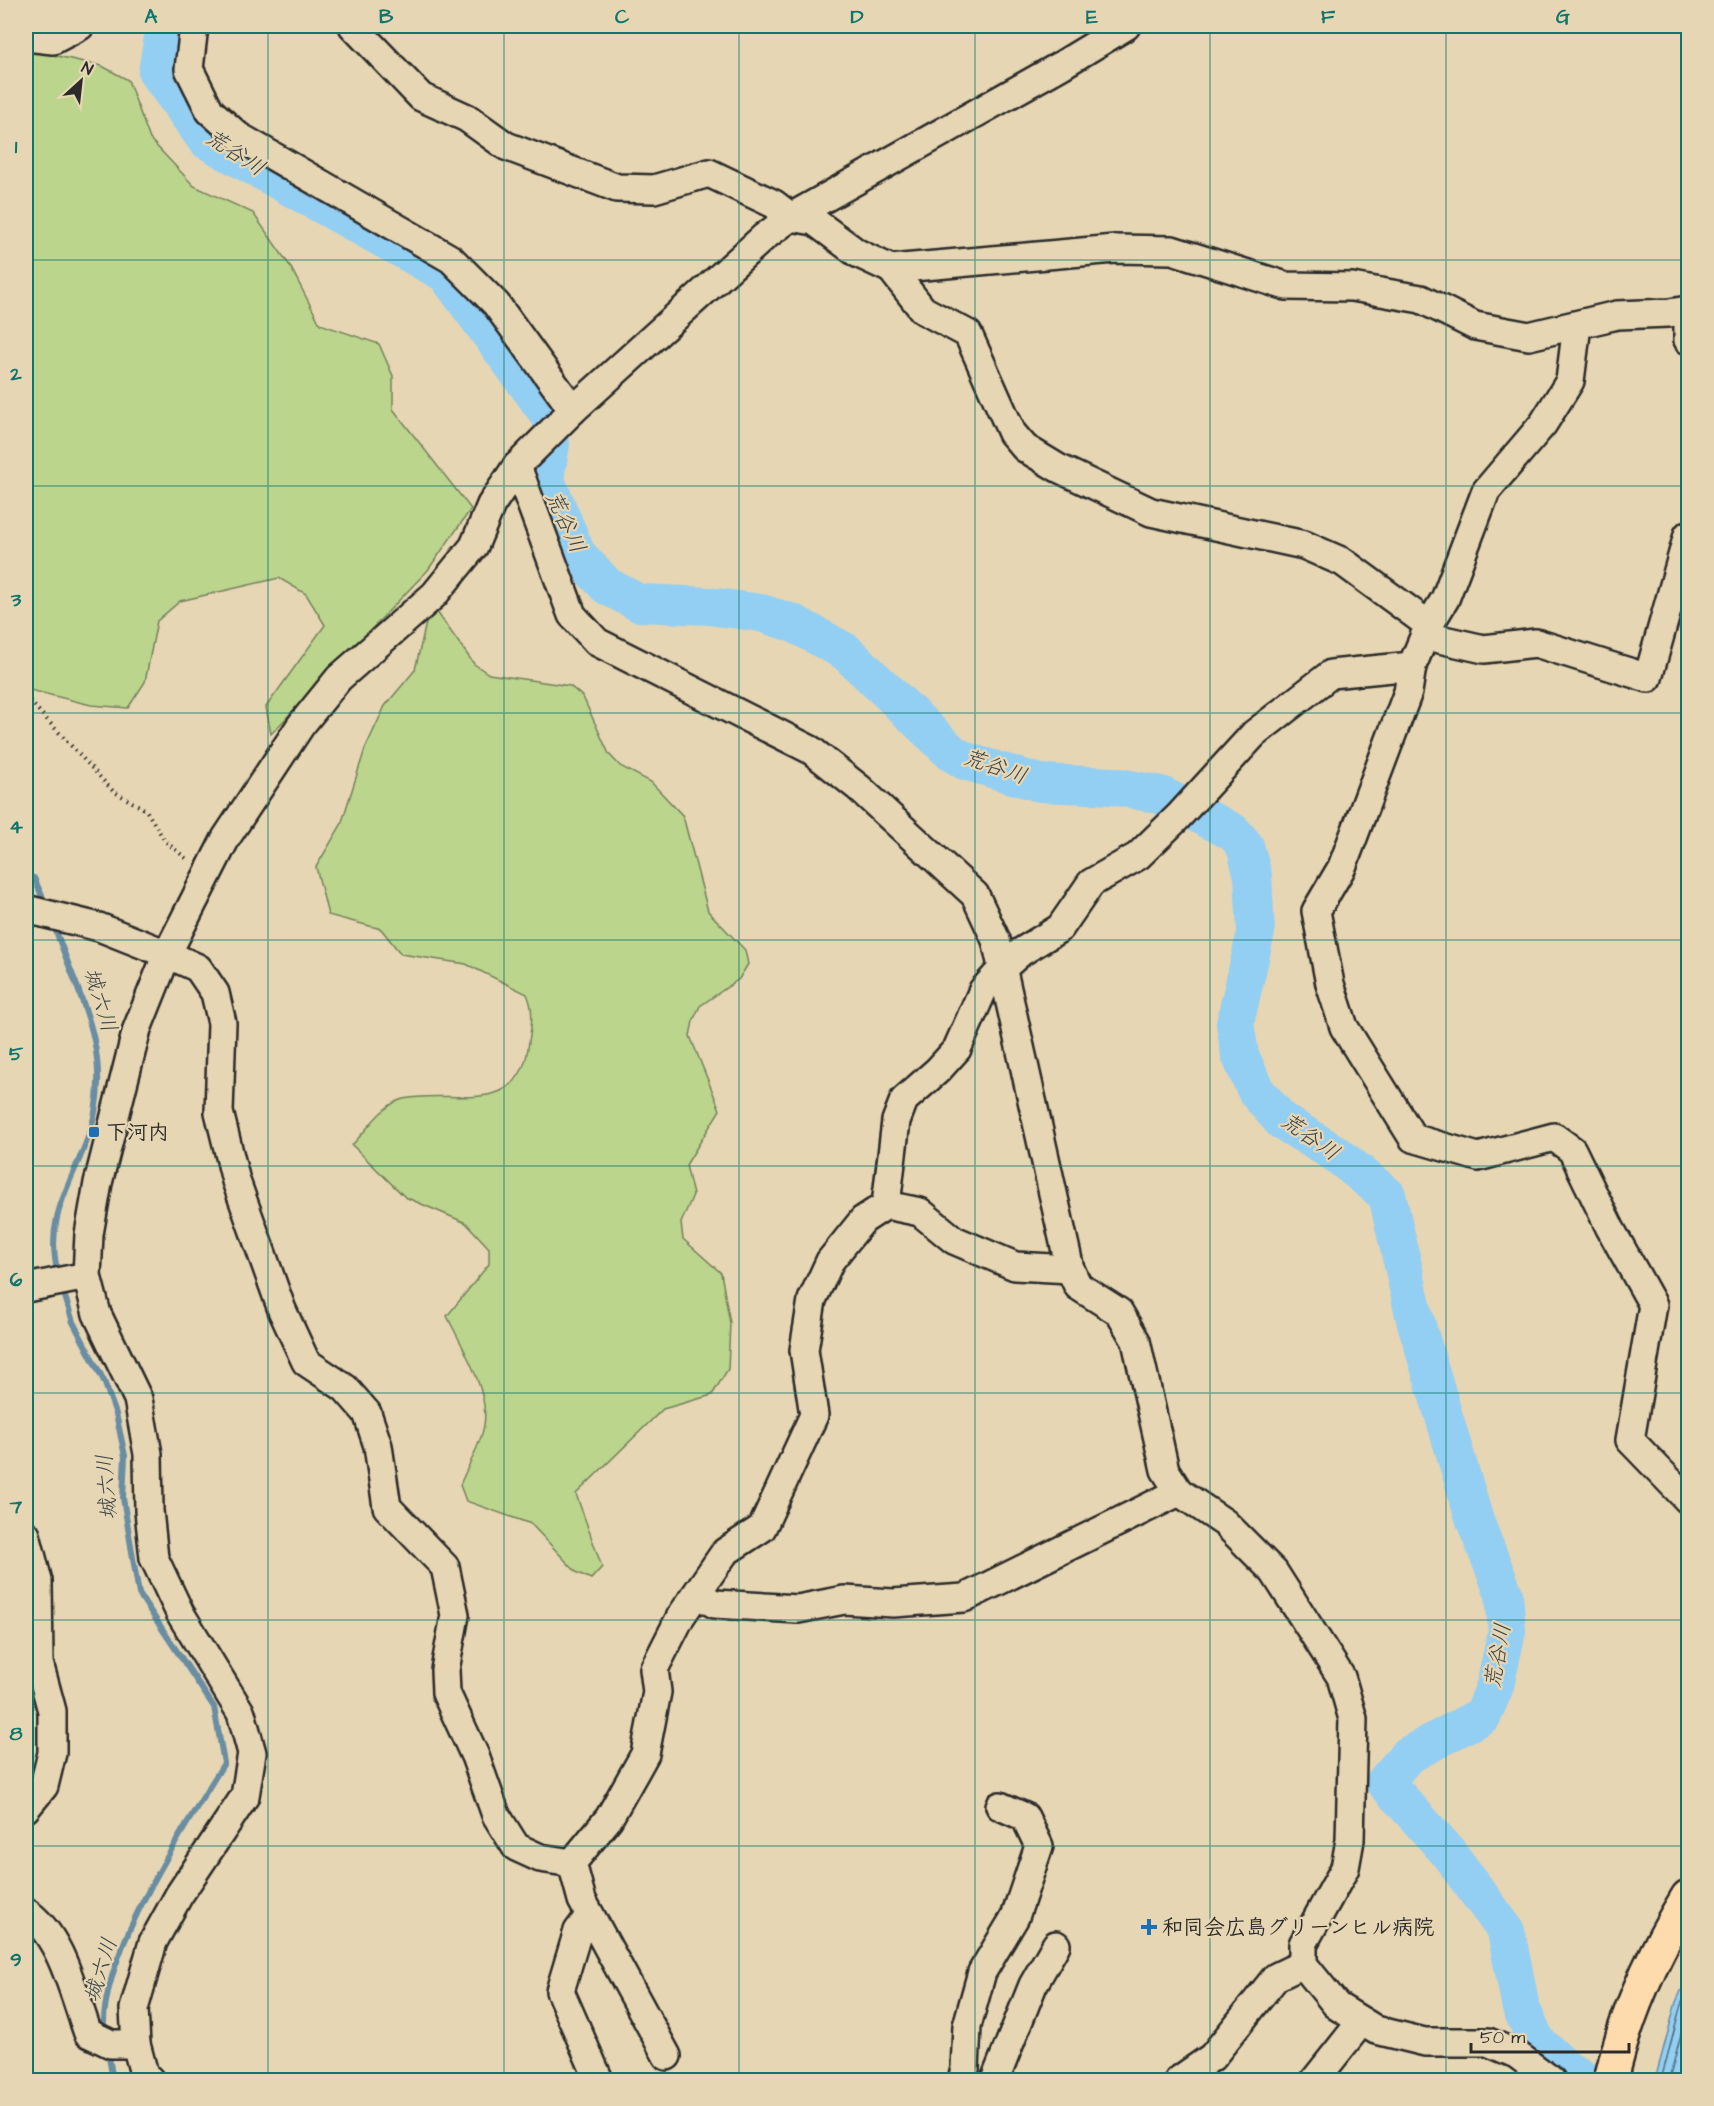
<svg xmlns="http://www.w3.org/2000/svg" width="1714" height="2106" font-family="'Architects Daughter','Klee One',sans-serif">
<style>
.green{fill:#bbd58c;stroke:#73805c;stroke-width:1.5}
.water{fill:#92cff3;stroke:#698da3;stroke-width:1.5}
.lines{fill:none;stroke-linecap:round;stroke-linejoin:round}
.shore{stroke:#546d7b;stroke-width:1.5}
.stream{stroke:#698da3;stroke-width:6}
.river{stroke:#92cff3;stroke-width:38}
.minor-casing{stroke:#2b2b2b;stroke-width:32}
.major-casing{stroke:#2b2b2b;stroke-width:38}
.path{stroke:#2b2b2b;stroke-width:4;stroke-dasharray:1.5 4.5;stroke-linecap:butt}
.minor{stroke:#e7d6b3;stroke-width:27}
.major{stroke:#fedbac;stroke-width:33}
.grid{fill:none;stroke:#0f766e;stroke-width:1.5;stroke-opacity:0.55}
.poi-dot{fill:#1f6fb2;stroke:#e7d6b3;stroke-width:2}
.labels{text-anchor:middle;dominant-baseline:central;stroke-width:4.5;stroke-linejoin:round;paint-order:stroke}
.poi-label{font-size:21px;font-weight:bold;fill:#2b2b2b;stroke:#e7d6b3;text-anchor:start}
.water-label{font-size:22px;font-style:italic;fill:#3a4449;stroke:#e7d6b3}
.neatline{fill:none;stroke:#0f766e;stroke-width:2}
.grid-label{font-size:20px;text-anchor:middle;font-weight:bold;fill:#0f766e}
</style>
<rect width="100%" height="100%" fill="#e7d6b3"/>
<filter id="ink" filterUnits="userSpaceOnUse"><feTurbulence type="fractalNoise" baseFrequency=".0167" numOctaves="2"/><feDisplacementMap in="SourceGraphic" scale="12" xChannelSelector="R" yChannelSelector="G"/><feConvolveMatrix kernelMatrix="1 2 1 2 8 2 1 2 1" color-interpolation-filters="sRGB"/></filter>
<g filter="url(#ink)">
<g class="green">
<path d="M26,49L102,66L128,80L150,139L194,186L253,213L290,266L320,324L379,344L393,376V409L471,509L428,570L271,734L266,707L325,625L306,594L279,578L180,601L157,621L145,682L128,708L91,705L26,689Z"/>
<path d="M437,612L474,664L489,674L570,686L583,697L609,754L620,766L651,782L683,816L708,911L745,950L748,964L739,979L700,1006L693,1021L690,1036L720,1110L686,1165L693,1195L681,1223L683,1239L721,1273L730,1323L728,1369L712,1395L663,1409L576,1494L602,1567L591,1579L576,1572L531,1524L466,1501L460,1485C467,1467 481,1445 484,1425C490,1391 461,1345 447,1316L489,1264V1248L466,1223L405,1197L352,1145C366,1131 383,1104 403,1099C452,1088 518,1119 528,1048C531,1028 535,1012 527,994L466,964L401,954L381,929L328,915L316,867L341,825L365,749L385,706L415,670L426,623Z"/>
</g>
<path class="water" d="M1688,1976V2080H1655L1676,2002Z"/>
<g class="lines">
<g class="shore">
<path d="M1661,2080L1681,2005L1688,1990"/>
<path d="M1669,2080L1688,2007"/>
</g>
<g class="stream">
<path d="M26,875L34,878L47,907"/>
<path d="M53,922C74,987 109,1040 95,1112C83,1172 41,1208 58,1274"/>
<path d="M62,1287L73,1322L104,1381L116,1414L125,1456L123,1498L139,1594L214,1707L224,1763C184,1829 99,1955 104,2032"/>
<path d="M108,2051L112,2075L117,2080"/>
</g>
<g class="river">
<path d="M165,26L157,72L206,140L446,274L547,412"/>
<path d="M551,444L545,478L577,554L607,586L639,603L709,606L761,613L793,623L846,652L952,753L965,761L1040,783L1113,786L1161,795L1233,832L1245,846L1253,876L1256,932L1235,1023L1240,1055L1256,1091L1282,1121L1336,1154L1387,1195L1415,1319L1475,1521L1504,1594L1507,1631L1495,1686L1483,1715L1407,1756L1385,1782L1448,1852L1506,1931L1521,2008L1537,2042L1564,2067L1584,2080"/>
</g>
<defs>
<g id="minor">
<path d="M194,26L189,69L210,111L238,136L451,259L496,304L573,410"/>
<path d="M353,26L421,97L467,118L506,146L617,188L654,189L709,173L774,204L791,217L814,221L857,253L891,269L1115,249L1172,250L1286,286L1352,287L1421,299L1475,326L1529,336L1617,315L1669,313L1688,310"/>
<path d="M26,37L53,40L80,26"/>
<path d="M891,269L923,310L968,334L1012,433L1025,448L1058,468L1151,512L1304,545L1343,562L1429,625"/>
<path d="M1688,316V340"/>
<path d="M1577,325L1570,381L1543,424L1486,491L1445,599L1429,625L1412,666L1408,692L1342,867L1316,911L1330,984L1344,1027L1413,1138L1478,1157L1554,1137L1572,1150L1610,1228L1653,1305L1630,1440L1688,1500"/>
<path d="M517,466L572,615L597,642L811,750L859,788L975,895L996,940L1070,1269L1078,1286L1119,1312L1136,1341L1165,1470L1179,1492L1225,1523L1274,1572L1341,1677L1353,1719L1350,1840L1345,1868L1303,1944V1964L1337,2006L1376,2030L1425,2042H1488L1516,2054L1551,2080"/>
<path d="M1426,636L1484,649L1536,643L1648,678L1688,535"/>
<path d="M26,909L99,927L167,954L198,968L215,993L222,1023L219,1112L236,1181L282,1310L306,1362L345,1388L367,1413L378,1446L387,1507L445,1567L455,1615L445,1670L446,1693L475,1756L496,1815L516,1847L540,1858L572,1863"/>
<path d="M886,1205L920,1212L954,1240L1015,1266L1070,1269"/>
<path d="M26,1288L87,1276"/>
<path d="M26,1535L38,1581L39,1663L52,1711V1753L44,1786L26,1808"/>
<path d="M698,1595L715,1604L798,1609L844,1600L893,1603L964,1598L1179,1492"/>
<path d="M26,1912C62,1936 73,1993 88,2033L111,2044H136"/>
<path d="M590,1915L578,1931L560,1991L599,2080"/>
<path d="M667,2056L582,1900L572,1863L609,1818L645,1754L657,1692L654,1669L681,1616L725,1552L762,1528L814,1415L804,1350L812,1300L830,1261L863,1220L886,1205L896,1121L904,1100L938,1070L957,1049L983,990L1003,968L1021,952L1060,928L1091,883L1138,856L1178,817L1254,734L1331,674L1412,666"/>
<path d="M150,2080L144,2074L136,2044L134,2009L153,1942L179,1895L245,1796L252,1753L241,1713L180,1613L154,1558L149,1511L148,1454L138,1399L97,1314L87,1276L89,1234L98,1183L137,1029L167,954L226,838L301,725L339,678L434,595L474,546L491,505L517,466L573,410L764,237L791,217L1060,66L1126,26"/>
<path d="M962,2080L965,2069L967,2026L982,1972L1015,1917L1039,1846L1025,1817L1000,1806"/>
<path d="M995,2080L1033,1985L1056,1945"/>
<path d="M1179,2080L1212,2057L1276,1977L1303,1964"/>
<path d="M1315,2080L1361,2022"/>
</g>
<path id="major" d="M1611,2080C1625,2016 1653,1954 1688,1897"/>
</defs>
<use href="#minor" class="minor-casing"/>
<use href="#major" class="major-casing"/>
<path class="path" d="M26,697L113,791L146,810L165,841L188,860"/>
<use href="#minor" class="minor"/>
<use href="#major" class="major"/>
</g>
</g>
<path class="grid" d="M268,26V2080M504,26V2080M739,26V2080M975,26V2080M1210,26V2080M1446,26V2080M26,260H1688M26,486H1688M26,713H1688M26,940H1688M26,1166H1688M26,1393H1688M26,1620H1688M26,1846H1688"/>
<g class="poi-dot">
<rect x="88" y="1126" width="12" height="12" rx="3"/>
<path d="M1146 1918h6v6h6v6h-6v6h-6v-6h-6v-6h6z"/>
</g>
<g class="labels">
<g class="poi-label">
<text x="106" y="1132">下河内</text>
<text x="1162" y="1927">和同会広島グリーンヒル病院</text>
</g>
<g class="water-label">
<text transform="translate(235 153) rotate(33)">荒谷川</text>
<text transform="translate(565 522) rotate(65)">荒谷川</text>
<text transform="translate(995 767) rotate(19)">荒谷川</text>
<text transform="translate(100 1000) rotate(73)">城六川</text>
<text transform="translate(1310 1137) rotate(35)">荒谷川</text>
<text transform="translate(107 1487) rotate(-94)">城六川</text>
<text transform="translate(1498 1656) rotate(-80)">荒谷川</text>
<text transform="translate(101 1970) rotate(-73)">城六川</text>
</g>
</g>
<rect width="1714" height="2106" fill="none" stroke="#e7d6b3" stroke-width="66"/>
<g transform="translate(81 81) rotate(27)" stroke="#e7d6b3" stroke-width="4.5" paint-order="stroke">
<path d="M0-4.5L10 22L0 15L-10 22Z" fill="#2b2b2b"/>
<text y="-9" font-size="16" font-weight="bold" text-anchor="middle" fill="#2b2b2b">N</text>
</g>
<path d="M1471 2043v9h158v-9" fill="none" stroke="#2b2b2b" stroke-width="3"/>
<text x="1480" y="2043" font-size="18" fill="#2b2b2b" stroke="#e7d6b3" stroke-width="4.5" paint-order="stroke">50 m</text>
<rect x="33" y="33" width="1648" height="2040" class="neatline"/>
<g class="grid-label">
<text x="151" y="23">A</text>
<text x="386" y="23">B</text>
<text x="622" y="23">C</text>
<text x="857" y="23">D</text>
<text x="1092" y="23">E</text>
<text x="1328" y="23">F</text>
<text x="1563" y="23">G</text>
<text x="16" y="153">1</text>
<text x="16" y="380">2</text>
<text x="16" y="606">3</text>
<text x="16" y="833">4</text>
<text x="16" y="1060">5</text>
<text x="16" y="1286">6</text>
<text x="16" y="1513">7</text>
<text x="16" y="1740">8</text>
<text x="16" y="1966">9</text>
</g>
</svg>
